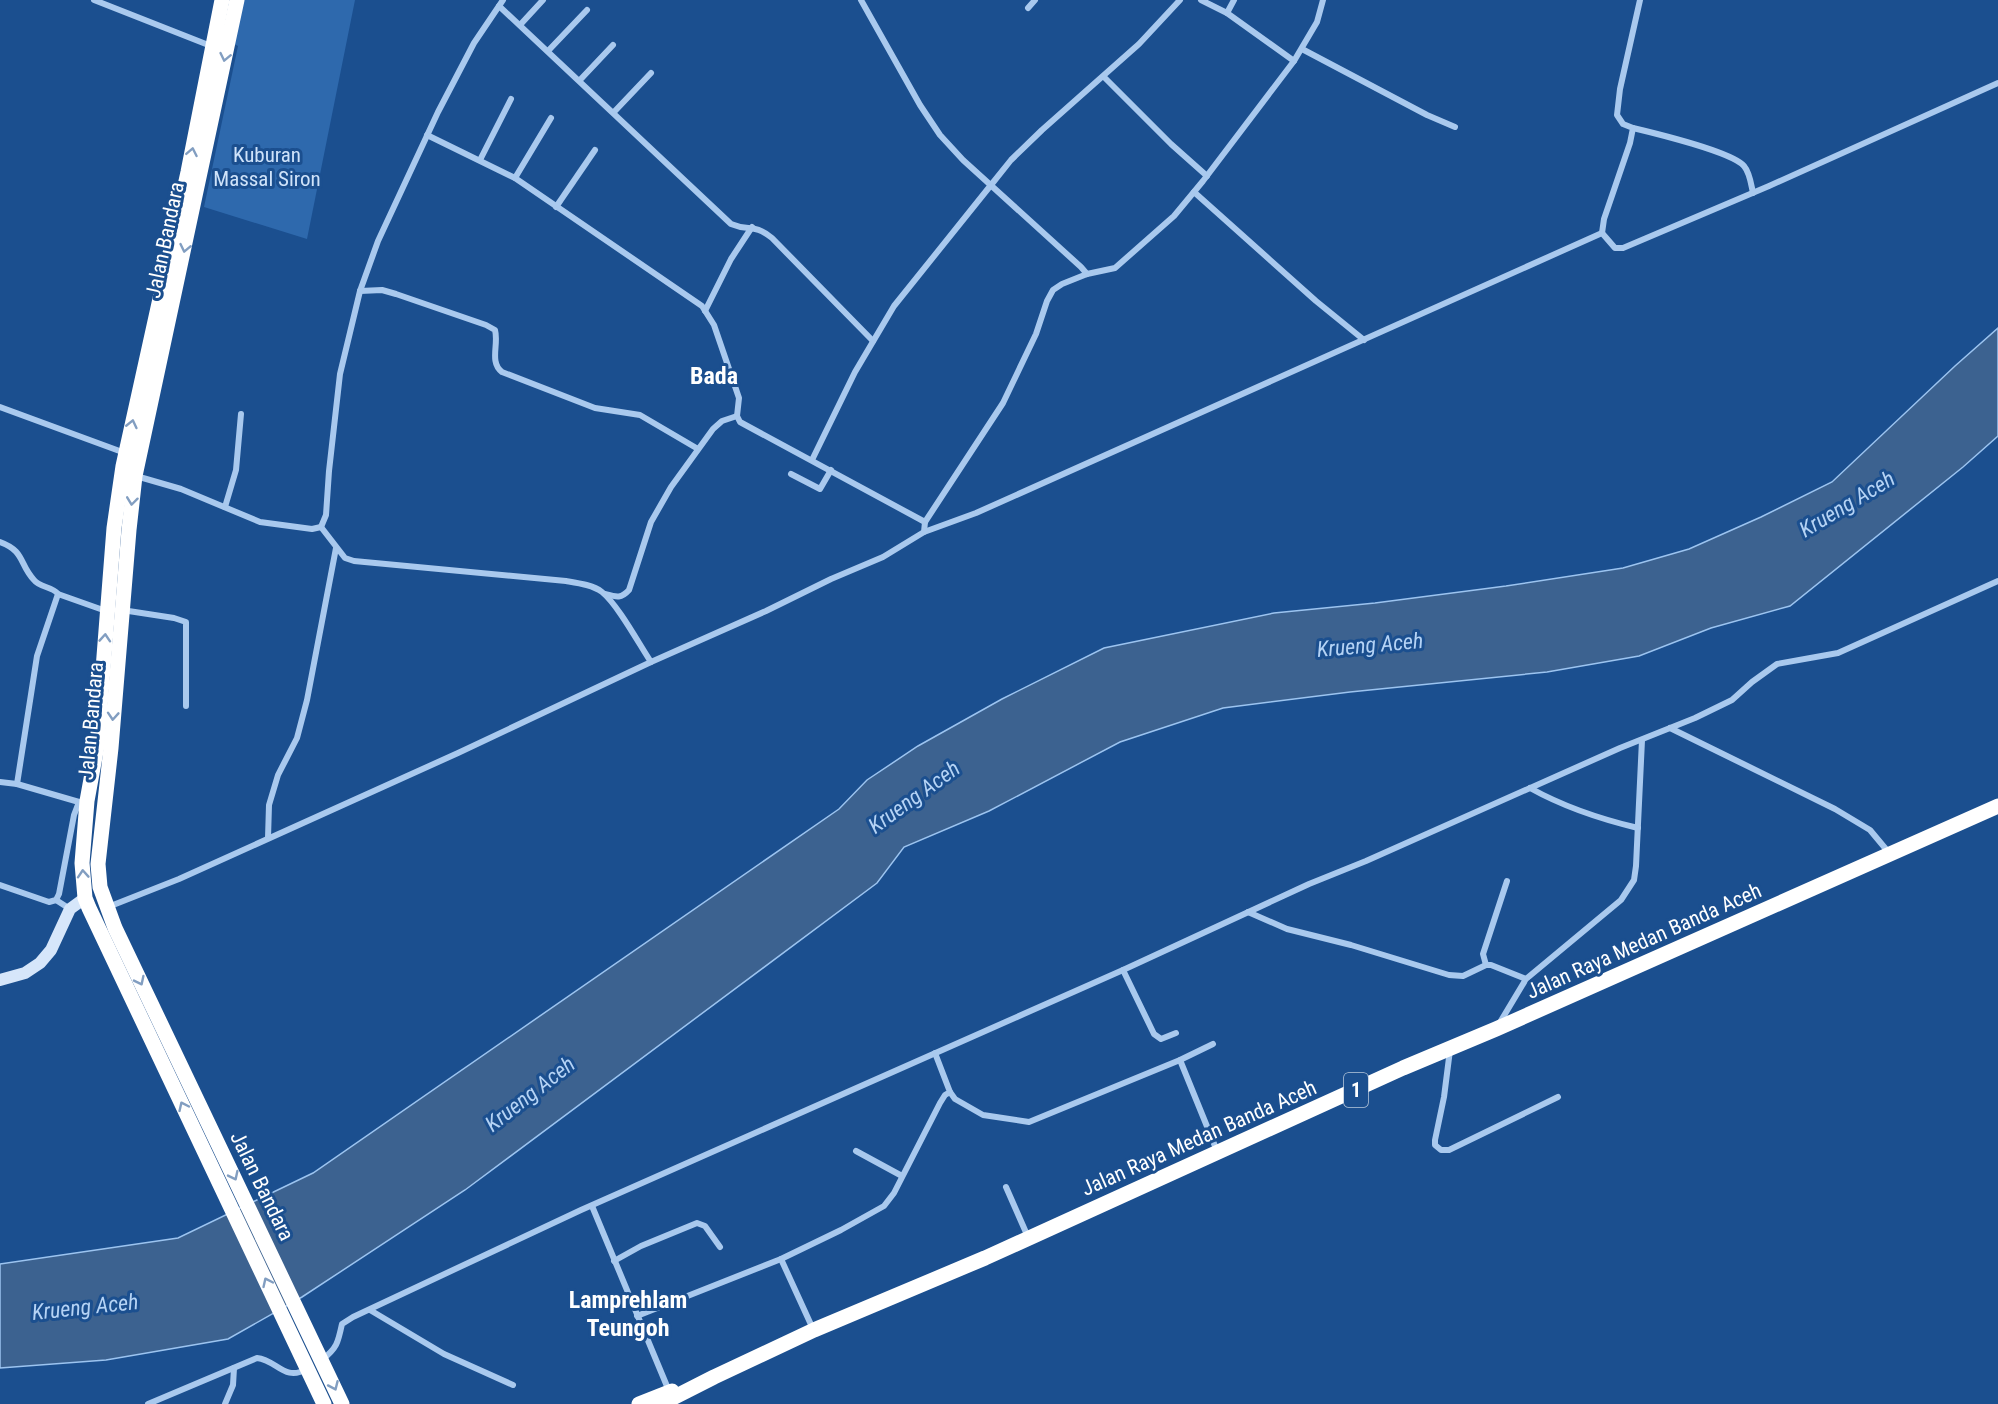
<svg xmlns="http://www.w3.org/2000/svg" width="1998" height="1404" font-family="'Roboto Condensed',sans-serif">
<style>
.green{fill:#2e69ad}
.water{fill:#3c6290;stroke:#9cc4f0;stroke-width:1.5}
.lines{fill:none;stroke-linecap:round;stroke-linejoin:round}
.street{stroke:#a9c9ee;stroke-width:6}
.secondary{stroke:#d6e6fa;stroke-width:12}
.highway{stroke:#fff;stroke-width:15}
.oneway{stroke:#829ec1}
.labels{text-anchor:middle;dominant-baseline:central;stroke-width:6;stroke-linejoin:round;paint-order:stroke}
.shield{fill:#1b4f8f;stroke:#bbcadd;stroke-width:1.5}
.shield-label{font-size:20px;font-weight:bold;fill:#fff}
.park-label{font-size:21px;fill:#cfe3fa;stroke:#1b4f8f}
.street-label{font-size:21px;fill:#fff;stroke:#1b4f8f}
.water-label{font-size:22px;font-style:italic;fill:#b5d3f5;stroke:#1b4f8f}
.quarter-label{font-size:24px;font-weight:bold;fill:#fff;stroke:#1b4f8f}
</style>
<rect width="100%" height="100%" fill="#1b4f8f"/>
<path class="green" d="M241,0H355L307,239L204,207L238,46L232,43Z"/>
<path class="water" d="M1998,328V436L1963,467L1790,606L1711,628L1639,656L1547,672L1350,692L1223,708L1120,742L989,811L904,847L877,883L465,1190L302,1297L228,1339L106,1360L0,1368V1264L178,1238L313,1173L839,809L867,780L918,746L1002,699L1104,648L1274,613L1375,603L1506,586L1623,568L1689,549L1761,517L1832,482L1955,366Z"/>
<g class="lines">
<g class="street">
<path d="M94,0L211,46"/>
<path d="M861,0L920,105L940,135L963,160L1081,267L1087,274"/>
<path d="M1201,0L1227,13L1294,61"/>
<path d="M499,6L731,224C750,232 753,223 772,238L873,341"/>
<path d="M1028,8L1035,0"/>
<path d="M1227,13L1234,0"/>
<path d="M520,25L543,0"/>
<path d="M1302,49L1427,115L1455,127"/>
<path d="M548,51L587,10"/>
<path d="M1104,77L1171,144L1207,176"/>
<path d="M580,80L613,45"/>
<path d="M614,112L651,73"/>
<path d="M1633,128C1654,133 1732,152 1744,166C1750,173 1751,184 1753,193"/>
<path d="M427,135L515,178L702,306L714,325L739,398L737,416L740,422L925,522"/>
<path d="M480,160L511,99"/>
<path d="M515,178L551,118"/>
<path d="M1194,192L1316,301L1364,340"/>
<path d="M556,207L595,150"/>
<path d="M1602,233L1604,219L1630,143L1633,128L1623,124L1617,115L1620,89L1640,0"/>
<path d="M360,291L382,290L396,294L486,325L495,330C499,344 489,362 502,372L595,408L640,415L698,449"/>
<path d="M705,311L731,259L752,227"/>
<path d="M0,407L125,453"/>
<path d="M812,460L855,372L894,306L991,185L1011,160L1042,130L1139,44L1180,0"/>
<path d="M791,474L820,489L831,470"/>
<path d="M136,476L181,489L260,522L312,529L321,527"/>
<path d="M225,507L236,470L241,414"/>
<path d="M321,527L326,515L329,471L340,374L360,291L378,241L438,112L474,43L503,0"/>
<path d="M321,527L345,558L354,561L566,581C578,583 593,585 602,592C618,605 639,644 651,662"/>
<path d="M924,532L976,513L1602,233L1615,248H1623L1769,186L1998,83"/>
<path d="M0,542C25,551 19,564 34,580C40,588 52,586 58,594L37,656L17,784L79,802L87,801"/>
<path d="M58,594L106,611"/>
<path d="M605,594C616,597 621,599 629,590L651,522L671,487L713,429L722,421L737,416"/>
<path d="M122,610L174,618L186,622V706"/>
<path d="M1670,728L1835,809L1870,830L1890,854"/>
<path d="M0,782L17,784"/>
<path d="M1530,788C1564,807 1600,819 1638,828"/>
<path d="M268,838L269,805L278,775L297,738L307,700L336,548"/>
<path d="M0,885L49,902L56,900L59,894L74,815L79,802"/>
<path d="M56,900L70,909"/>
<path d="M108,907L179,879L458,753L651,662L766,611L831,579L883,557L924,532L925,522L1003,403L1036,334L1047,301L1053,290L1062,284L1087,274L1115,268L1174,216L1203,181L1294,61L1317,22L1323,0"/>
<path d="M1248,912L1287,929L1351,945L1449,975L1463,976L1486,965H1491L1526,979"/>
<path d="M1486,965L1483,954L1507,881"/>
<path d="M1123,970L1154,1034L1161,1039L1176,1033"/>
<path d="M1499,1024L1526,979L1621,900L1634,880L1636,866L1642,740"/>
<path d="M1450,1050L1444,1097L1435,1140V1145L1441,1150H1449L1558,1097"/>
<path d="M1180,1060L1217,1151"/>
<path d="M950,1092L955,1099L983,1115L1029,1122L1180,1060L1213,1044"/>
<path d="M856,1151L902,1176"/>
<path d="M1006,1187L1028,1237"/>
<path d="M592,1206L669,1391"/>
<path d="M614,1261L641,1246L697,1223L705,1226L720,1247"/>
<path d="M370,1310L444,1354L513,1385"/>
<path d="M637,1316L781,1259"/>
<path d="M813,1329L781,1259L841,1230L884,1206L894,1193L940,1103L945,1095L950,1092L935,1053"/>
<path d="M322,1360C337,1348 338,1343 342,1324L353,1317L581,1210L1123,970L1309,884L1366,861L1620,748L1695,718L1732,700L1752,682L1777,664L1838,653L1998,581"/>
<path d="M148,1404L257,1358C277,1360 284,1382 307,1369"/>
<path d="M225,1404L233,1385L234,1368"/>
</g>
<path class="secondary" d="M0,980L25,973L40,963L51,950L70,909L85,898"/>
<g class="highway">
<path d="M222,0L188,172L123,466L114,528L97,746L87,801L82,863L85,898L89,908L324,1404"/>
<path d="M237,0L135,476L129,530L111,748L98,864L100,887L115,928L342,1404"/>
<path d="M639,1404L672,1391"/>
<path d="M661,1404L714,1377L814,1330L985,1258L1403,1068L1496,1029L1998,806"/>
</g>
</g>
<defs><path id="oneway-chevron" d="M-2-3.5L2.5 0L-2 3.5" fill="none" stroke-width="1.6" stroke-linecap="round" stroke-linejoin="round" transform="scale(1.5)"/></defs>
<g class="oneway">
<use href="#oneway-chevron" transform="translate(225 57) rotate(102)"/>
<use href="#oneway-chevron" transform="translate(192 152) rotate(-79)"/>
<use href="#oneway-chevron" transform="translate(185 248) rotate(102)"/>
<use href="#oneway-chevron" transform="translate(132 424) rotate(-77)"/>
<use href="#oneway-chevron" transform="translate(132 501) rotate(97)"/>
<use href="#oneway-chevron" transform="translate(105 638) rotate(-86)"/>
<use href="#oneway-chevron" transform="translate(113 716) rotate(94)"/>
<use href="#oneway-chevron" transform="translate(83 874) rotate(-94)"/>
<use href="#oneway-chevron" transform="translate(140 981) rotate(64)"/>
<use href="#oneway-chevron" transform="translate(183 1106) rotate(-115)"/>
<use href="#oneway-chevron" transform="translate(234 1176) rotate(64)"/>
<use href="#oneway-chevron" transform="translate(267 1282) rotate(-115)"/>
<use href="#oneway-chevron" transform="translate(334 1386) rotate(66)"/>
</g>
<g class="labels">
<rect class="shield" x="1344" y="1073" width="24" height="34" rx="4.5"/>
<g class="shield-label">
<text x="1356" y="1090">1</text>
</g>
<g class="park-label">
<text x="267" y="155">Kuburan<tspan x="267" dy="24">Massal Siron</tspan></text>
</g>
<g class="street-label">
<text transform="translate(165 240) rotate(-78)">Jalan Bandara</text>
<text transform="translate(91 721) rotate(-85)">Jalan Bandara</text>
<text transform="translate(1644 941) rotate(-24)">Jalan Raya Medan Banda Aceh</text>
<text transform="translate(1199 1138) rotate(-24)">Jalan Raya Medan Banda Aceh</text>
<text transform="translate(262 1186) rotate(64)">Jalan Bandara</text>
</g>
<g class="water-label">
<text transform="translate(1847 504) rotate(-31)">Krueng Aceh</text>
<text transform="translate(1370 645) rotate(-5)">Krueng Aceh</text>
<text transform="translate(914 797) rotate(-36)">Krueng Aceh</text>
<text transform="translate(530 1094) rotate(-38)">Krueng Aceh</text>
<text transform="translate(85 1307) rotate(-6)">Krueng Aceh</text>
</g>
<g class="quarter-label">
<text x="714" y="376">Bada</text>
<text x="628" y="1300">Lamprehlam<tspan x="628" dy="28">Teungoh</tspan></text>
</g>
</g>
</svg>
